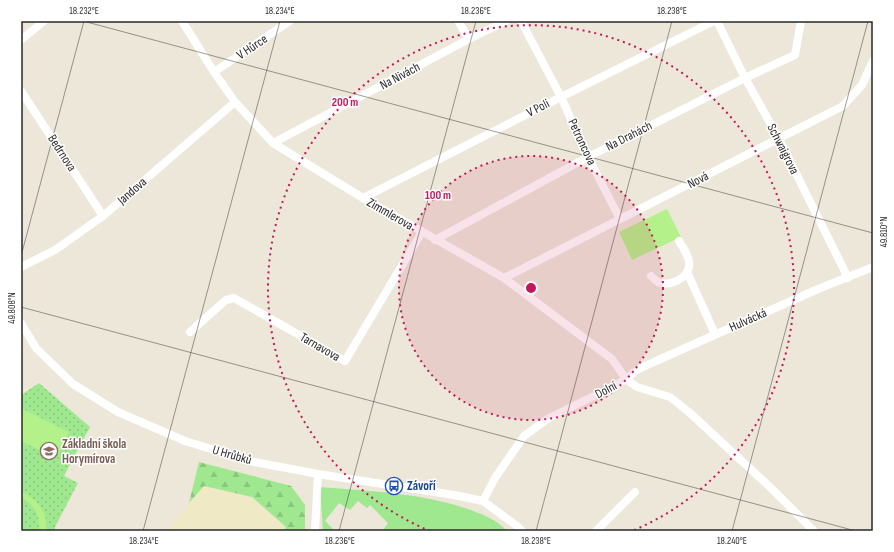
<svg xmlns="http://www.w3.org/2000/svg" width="894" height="552" font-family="'Sofia Sans Condensed',sans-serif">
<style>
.education{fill:#f0e9c6}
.grass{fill:#9fe890}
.forest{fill:url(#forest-firs)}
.park{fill:url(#park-dots)}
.pitch{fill:#b4f18a}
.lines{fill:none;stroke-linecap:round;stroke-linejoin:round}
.minor{stroke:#fff;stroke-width:8}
.ticks{fill:none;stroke:#292929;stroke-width:1;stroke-opacity:0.45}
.ring{fill:none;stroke:#c2185b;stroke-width:2;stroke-dasharray:2 4}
.labels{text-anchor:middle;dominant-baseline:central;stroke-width:3;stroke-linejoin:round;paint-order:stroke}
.street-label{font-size:13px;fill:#292929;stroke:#fff}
.education-label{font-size:13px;font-weight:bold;fill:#785e54;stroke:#fff;text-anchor:start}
.transit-label{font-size:13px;font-weight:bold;fill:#164399;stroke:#fff;text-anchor:start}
.centre{fill:#c2185b;stroke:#fff;stroke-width:2}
.ring-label{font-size:12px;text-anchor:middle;font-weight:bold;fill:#c2185b;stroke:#fff;stroke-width:3;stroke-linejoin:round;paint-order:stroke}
.neatline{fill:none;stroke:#292929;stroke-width:1.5}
.ticks-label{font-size:10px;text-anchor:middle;fill:#292929}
</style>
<defs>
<pattern id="forest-firs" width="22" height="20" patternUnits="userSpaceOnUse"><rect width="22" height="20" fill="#9fe890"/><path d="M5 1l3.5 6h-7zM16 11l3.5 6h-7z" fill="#89c77c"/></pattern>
<pattern id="park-dots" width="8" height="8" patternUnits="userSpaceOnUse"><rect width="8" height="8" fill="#9fe890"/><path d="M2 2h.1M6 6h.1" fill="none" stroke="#89c77c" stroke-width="1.8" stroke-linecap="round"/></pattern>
</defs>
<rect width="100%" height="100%" fill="#ede7d9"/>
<path class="education" d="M204,486L252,497L287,527L284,531H166Z"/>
<path class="grass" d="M320,487C370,491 423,493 471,510C484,515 497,520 507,531H382L388,523L370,505L367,508L358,501L350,510L339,503L325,521L333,529L331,531H323Z"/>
<path class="forest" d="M199,462L291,486L305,505V529L309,530L308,531H284L286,527L252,497L204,486L189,503Z"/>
<path class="park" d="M39,383L90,427L64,476L78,483L55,527V531H21V395Z"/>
<g class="pitch">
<path d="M667,209L681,237L632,260L619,232Z"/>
<path d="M21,408L69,432L56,458L21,441Z"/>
<path d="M21,492C37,498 49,513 46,531H39C41,516 34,504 21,497Z"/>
</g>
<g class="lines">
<g class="minor">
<path d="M182,21L214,72L235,102L273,143L363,198L504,278L612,359L626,379L637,387L670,397L690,413L771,488L814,531"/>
<path d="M458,21L469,39"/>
<path d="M521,21L561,97L588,157L620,219"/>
<path d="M717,21L745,78L779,139L848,278"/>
<path d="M21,40L44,21"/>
<path d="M214,72L290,21"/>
<path d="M21,91L103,216"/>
<path d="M273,143L469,39L506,21"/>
<path d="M363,198L561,97L714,21"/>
<path d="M435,240L588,157L745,78L795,55L801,21"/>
<path d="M21,267L55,250L103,216L235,102"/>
<path d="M687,272L715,334"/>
<path d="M651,276C653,278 656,281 658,282C669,287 687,279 689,267C691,258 683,248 679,241"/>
<path d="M504,278L843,106L862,85L873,61"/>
<path d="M21,323L36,348L73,384L118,412L185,441L254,462L318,474L454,495L483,501L517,526L522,531"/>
<path d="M190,332L226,300L234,298L345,361L422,232"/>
<path d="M483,501L495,478L524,436L549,418L606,390L626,379L637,370L656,361L818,289L873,267"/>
<path d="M315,531L318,474"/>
<path d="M596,531L635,492"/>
</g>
</g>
<path class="ticks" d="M83,21L873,233M21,256L84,21M21,307L856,531M143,531L280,21M339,531L476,21M536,531L672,21M732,531L868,21"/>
<circle cx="531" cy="288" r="132" fill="#c2185b" fill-opacity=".12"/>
<g class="ring">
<circle cx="531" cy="288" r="132"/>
<path d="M430 531A263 263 0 1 1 632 531"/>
</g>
<defs>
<symbol id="school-ring" viewBox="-11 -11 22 22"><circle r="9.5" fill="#fff" stroke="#8d6e63" stroke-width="1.5"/><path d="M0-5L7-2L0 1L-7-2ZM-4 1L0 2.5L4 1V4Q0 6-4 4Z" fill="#8d6e63"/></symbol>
<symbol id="bus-ring" viewBox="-11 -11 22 22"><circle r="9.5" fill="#fff" stroke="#1a4fb4" stroke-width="1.5"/><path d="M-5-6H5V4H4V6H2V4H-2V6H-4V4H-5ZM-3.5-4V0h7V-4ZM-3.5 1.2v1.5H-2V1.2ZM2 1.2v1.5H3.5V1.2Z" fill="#1a4fb4"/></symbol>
</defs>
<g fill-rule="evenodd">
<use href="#school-ring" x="39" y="441" width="20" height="20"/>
<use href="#bus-ring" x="384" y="476" width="20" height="20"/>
</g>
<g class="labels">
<g class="street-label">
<text transform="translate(252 47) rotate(-34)">V Hůrce</text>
<text transform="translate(400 76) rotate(-28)">Na Nivách</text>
<text transform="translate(538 108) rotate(-27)">V Poli</text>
<text transform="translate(629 136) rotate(-27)">Na Drahách</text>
<text transform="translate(582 142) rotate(65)">Petroncova</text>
<text transform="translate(783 149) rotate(63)">Schwaigrova</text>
<text transform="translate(62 153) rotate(57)">Bedrnova</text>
<text transform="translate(698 180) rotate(-27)">Nová</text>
<text transform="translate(132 191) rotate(-41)">Jandova</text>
<text transform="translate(390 214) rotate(30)">Zimmlerova</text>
<text transform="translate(748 320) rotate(-24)">Hulvácká</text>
<text transform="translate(320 347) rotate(30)">Tarnavova</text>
<text transform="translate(606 390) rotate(-28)">Dolní</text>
<text transform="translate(232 455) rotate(16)">U Hrůbků</text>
</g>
<g class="education-label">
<text x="62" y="444">Základní škola<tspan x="62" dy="15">Horymírova</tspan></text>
</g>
<g class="transit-label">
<text x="407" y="486">Závoří</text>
</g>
</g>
<circle cx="531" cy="288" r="6" class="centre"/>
<g class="ring-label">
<text x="345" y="106">200 m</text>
<text x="438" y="199">100 m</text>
</g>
<rect width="894" height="552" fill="none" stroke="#ffffff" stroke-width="44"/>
<rect x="22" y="22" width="850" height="508" class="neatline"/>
<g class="ticks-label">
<text x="84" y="14">18.232°E</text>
<text x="280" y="14">18.234°E</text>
<text x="476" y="14">18.236°E</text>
<text x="672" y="14">18.238°E</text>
<text transform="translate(883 232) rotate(-90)" y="4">49.810°N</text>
<text transform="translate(11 308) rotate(-90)" y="4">49.808°N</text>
<text x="144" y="544">18.234°E</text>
<text x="340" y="544">18.236°E</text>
<text x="536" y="544">18.238°E</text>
<text x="732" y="544">18.240°E</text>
</g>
</svg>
